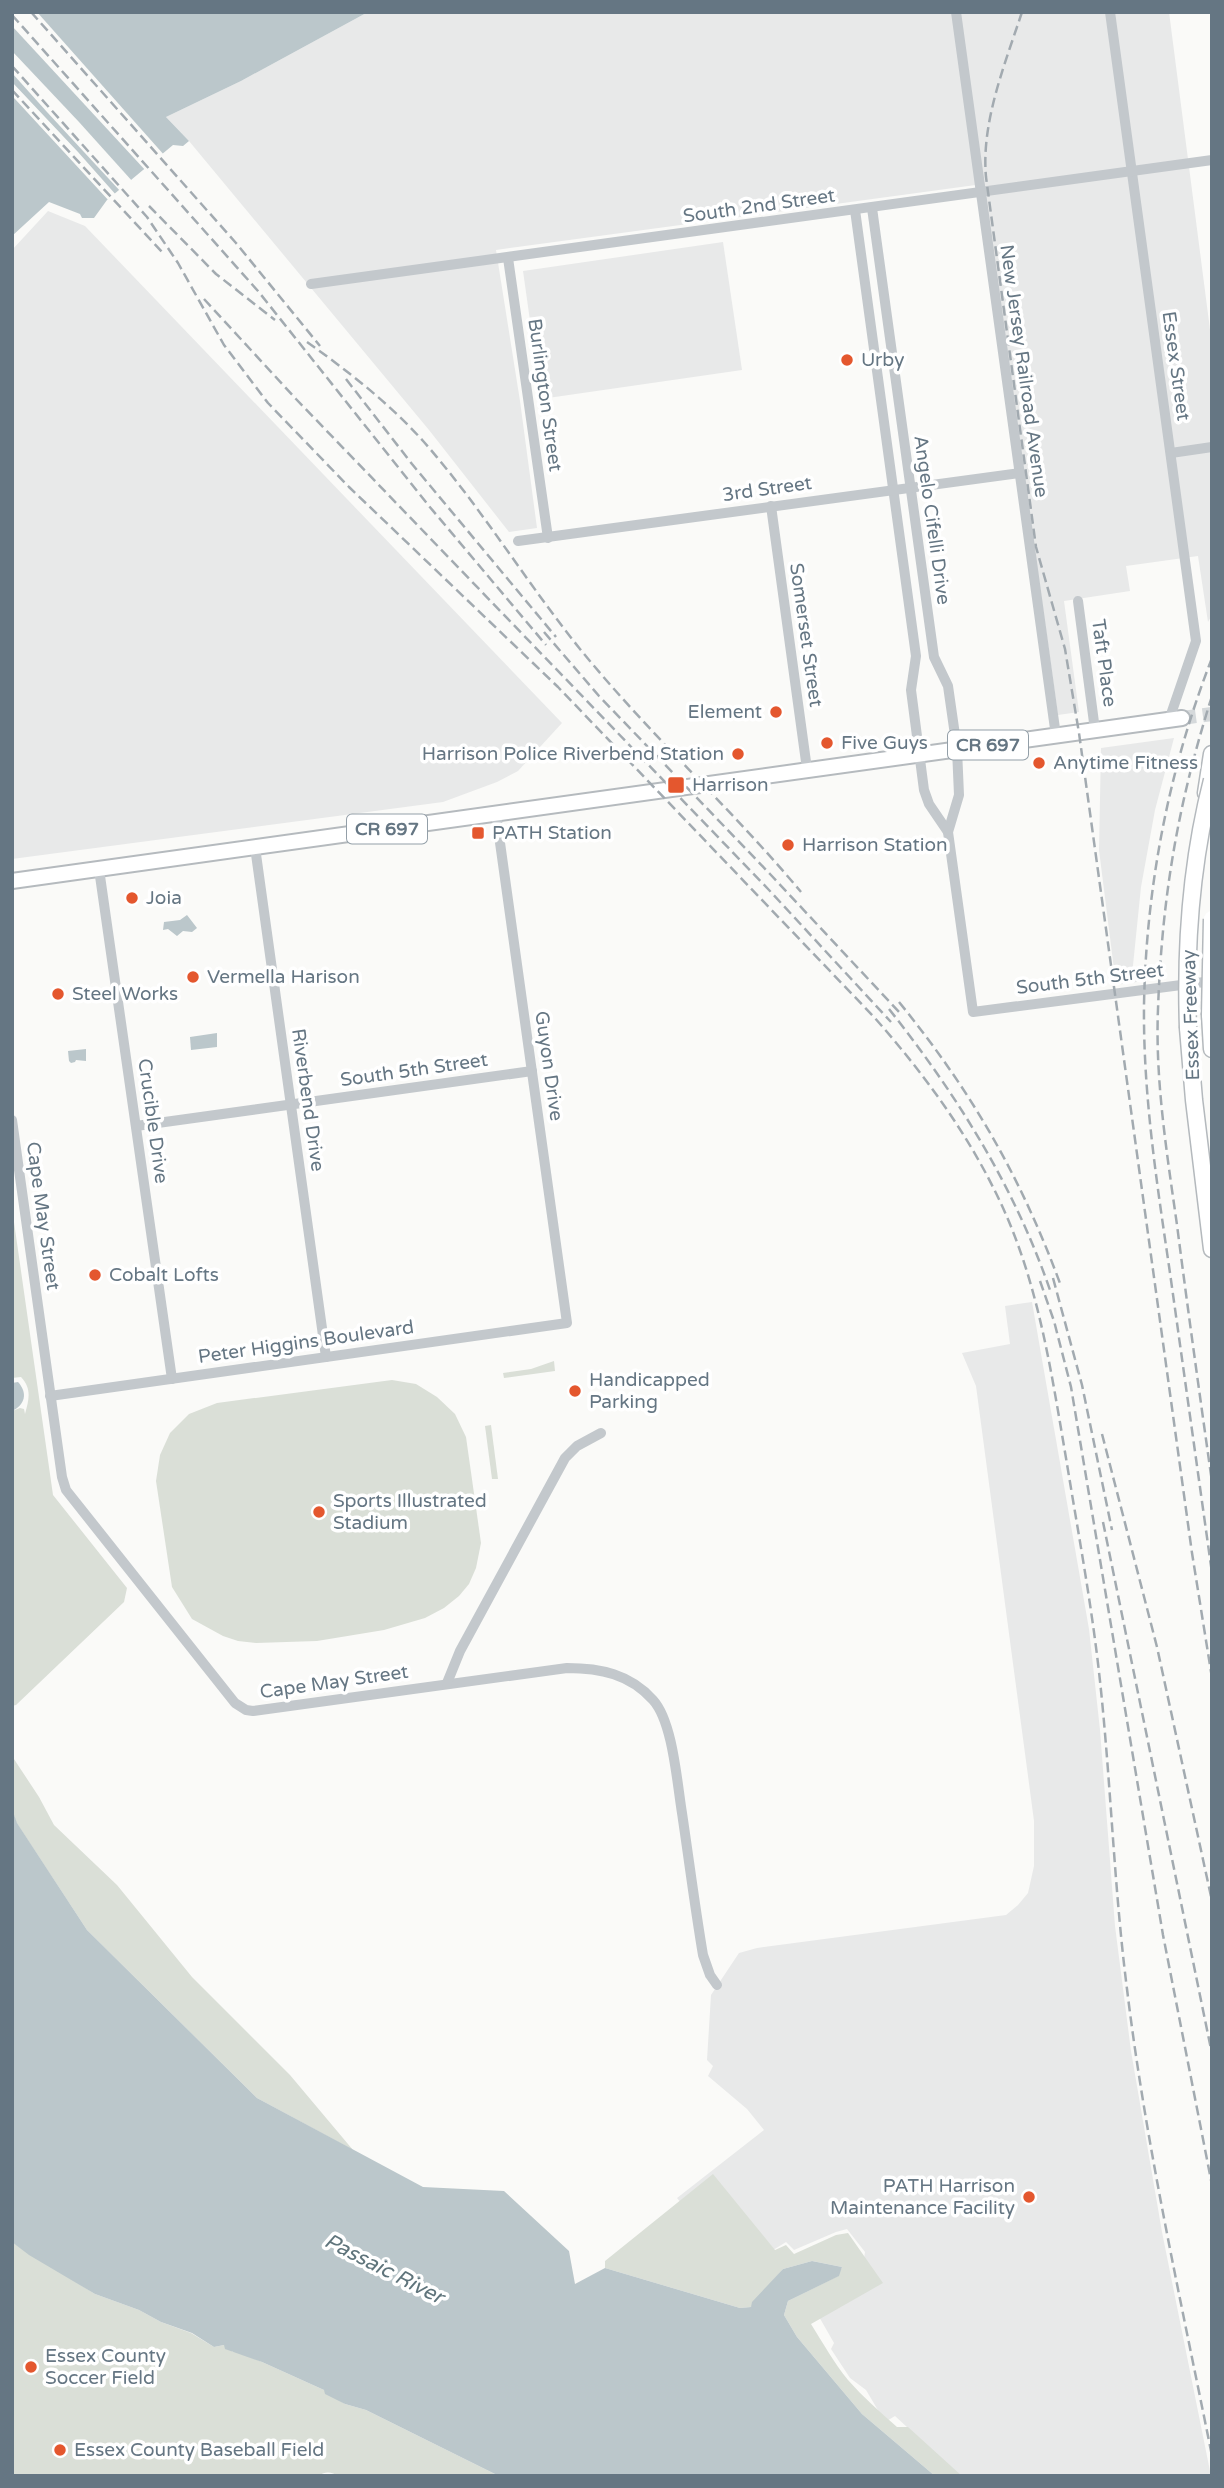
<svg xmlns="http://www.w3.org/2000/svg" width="1224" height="2488" font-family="'Varela Round',sans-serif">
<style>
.built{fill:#e8e9e9}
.green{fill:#dadfd7}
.water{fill:#bbc7cb}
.pier{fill:#fafaf8}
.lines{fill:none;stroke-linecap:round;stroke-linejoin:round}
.major-tunnel{stroke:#d5d9db;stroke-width:14;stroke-dasharray:14 7;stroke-linecap:butt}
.major-casing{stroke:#b5babe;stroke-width:18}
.highway-casing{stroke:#b4b9bd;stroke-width:19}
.minor{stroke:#c3c8cc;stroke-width:10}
.major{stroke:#fff;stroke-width:14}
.highway{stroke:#fff;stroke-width:16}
.rail{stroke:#a2aab0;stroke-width:2.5;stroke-dasharray:10 5;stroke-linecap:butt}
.highway-bridge-casing{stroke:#b4b9bd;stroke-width:19;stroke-linecap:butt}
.highway-bridge{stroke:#fff;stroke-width:16}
.poi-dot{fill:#e4572e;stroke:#fff;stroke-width:2.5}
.labels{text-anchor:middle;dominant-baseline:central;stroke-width:7;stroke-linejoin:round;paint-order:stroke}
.shield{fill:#fff;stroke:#939fa8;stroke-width:2}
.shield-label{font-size:18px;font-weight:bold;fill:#657683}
.street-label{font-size:19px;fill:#657683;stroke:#fff}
.poi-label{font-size:19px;fill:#657683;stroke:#fff;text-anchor:start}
.water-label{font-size:21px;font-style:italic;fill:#60757c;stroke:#fff}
</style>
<rect width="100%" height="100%" fill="#fafaf8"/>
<g class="built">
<path d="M368,12H1169L1212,345V615L1208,622L1198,556L1126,566L1130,591L1064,601L1079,712L1058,715L983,184L496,250L520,401L537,528L509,532L429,430L189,141L166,117L241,81Z"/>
<path d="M48,211L85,226L562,723L518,771L497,782L443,802L12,859V250Z"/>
<path d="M723,242L742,370L541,399L523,271Z"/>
<path d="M1174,738L1155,810L1141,887L1132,975L1137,982L1116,985L1099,850L1101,748Z"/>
<path d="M1032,1302L1089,1629L1100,1730L1115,1926L1131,2051L1162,2232L1211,2476H960L895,2416L885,2422L866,2390L850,2378L831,2349L834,2343L818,2315L862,2271L865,2252L847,2229L836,2232L794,2250L786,2242L738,2272L677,2198L764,2130L747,2109L708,2076L713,2066L707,2060L711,1995L739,1953L757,1948L1006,1915L1018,1905L1028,1893L1034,1866V1821L976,1386L962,1353L1010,1344L1005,1306Z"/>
</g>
<g class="green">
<path d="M12,1208L53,1495L127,1588L124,1602L16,1705L12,1706V1411L20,1408L24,1409L25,1414C29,1399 32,1389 21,1377L12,1378Z"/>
<path d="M554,1361L555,1371L504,1378L503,1373L531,1369Z"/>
<path d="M392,1380L416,1384L437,1397L455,1414L466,1437L481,1543L476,1568L469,1584L459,1596L444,1608L425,1618L384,1630L317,1641L256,1643L238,1641L223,1636L192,1619L172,1587L156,1481L160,1455L170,1433L189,1414L217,1403Z"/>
<path d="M491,1425L498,1479H492L485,1426Z"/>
<path d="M12,1756L39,1797L54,1825L117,1885L192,1977L290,2075L353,2150L257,2098L87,1930L16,1822L12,1809Z"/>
<path d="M713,2174L775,2250L786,2245L794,2254L836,2235L848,2233L883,2283L811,2324C823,2343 834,2363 848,2380C863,2397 880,2412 897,2427H908L962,2476H935L862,2414L797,2337L784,2315L788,2301L838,2276L842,2267L812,2261L783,2269L751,2307L740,2308L605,2268V2261Z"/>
<path d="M12,2242L95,2294L139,2310L161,2322L191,2333L214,2347L224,2345L233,2352H239L262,2362L324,2390L345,2404L366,2410L499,2476H338C332,2472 325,2471 319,2476H12Z"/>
</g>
<g class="water">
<path d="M12,12H368L241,81L166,117L189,141L183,146L173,145L107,200L94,218H82L80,214L49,202L12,236Z"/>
<path d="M187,915L197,928L192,932L183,931L177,936L168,929L163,930L164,922L180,920Z"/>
<path d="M217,1033V1047L191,1050L190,1037Z"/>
<path d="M86,1049V1061L76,1060L75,1062L71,1063L69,1061L68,1051Z"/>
<path d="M18,1382C28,1393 25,1405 12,1411V1383Z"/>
<path d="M12,1809L17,1823L87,1930L257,2098L423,2187L504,2191L569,2251L575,2284L605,2268L740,2308L751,2307L752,2302L783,2269L812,2261L842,2267L839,2276L788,2301L784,2315L797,2337L862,2414L935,2476H499L366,2410L345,2404L325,2394L324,2390L262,2362L225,2349L224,2345L214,2347L192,2333L161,2322L139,2310L95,2294L29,2255L12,2242Z"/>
</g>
<g class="pier">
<path d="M12,12H37L165,156L146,171L12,26Z"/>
<path d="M12,51L79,122L133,182L121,192L47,112L12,73Z"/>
<path d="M12,82L78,152L117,196L110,202L15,99L12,96Z"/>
</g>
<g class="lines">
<path class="major-tunnel" d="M1182,718L1212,714"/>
<defs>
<path id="major" d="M12,881L1182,718"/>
<g id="highway">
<path d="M1206,793L1212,754"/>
<path d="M1210,1015L1212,1049"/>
<path d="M1188,1028L1194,1100L1212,1249"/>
</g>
</defs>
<use href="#major" class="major-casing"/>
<use href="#highway" class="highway-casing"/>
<g class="minor">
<path d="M956,12L1056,736"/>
<path d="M1110,12L1196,641L1169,720"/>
<path d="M872,208L934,657L948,686L957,749L959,795L948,832L973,1012L1212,981"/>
<path d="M855,210L916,656L911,690L924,790L929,804L948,832"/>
<path d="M508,258L548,538"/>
<path d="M311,284L1212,160"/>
<path d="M1171,453L1212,447"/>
<path d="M771,506L807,769"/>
<path d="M518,541L1020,473"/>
<path d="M1078,601L1095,730"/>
<path d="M255,847L326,1357"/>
<path d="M99,869L172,1379"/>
<path d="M12,1120L62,1477L66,1490L235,1703L246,1710L253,1711L567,1668C600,1668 630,1674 653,1700C673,1722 677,1783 682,1813C689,1860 695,1908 703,1955L710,1975L717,1985"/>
<path d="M136,1126L532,1071"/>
<path d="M50,1396L567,1323L496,814"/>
<path d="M447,1683L460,1651L565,1458L577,1446L601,1433"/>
</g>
<use href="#major" class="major"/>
<use href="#highway" class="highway"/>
<g class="rail">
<path d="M31,12L236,243L320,346"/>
<path d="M1022,12C1005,64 981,122 986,177L1036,547L1065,649L1079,733L1192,1553L1212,1678"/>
<path d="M12,15L258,291L429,506L546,645"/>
<path d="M12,66L147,217L178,263L224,345L268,403L349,487L558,687L874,1017C927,1077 975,1143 1007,1217C1040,1294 1052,1376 1066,1458C1078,1532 1092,1606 1100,1681C1111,1784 1114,1887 1127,1989C1146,2146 1181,2301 1212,2456"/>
<path d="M12,90L162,252"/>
<path d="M149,206L216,274L275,320"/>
<path d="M204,299L296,399L769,890L891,1022"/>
<path d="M307,342C348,371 390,404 424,442C481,507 526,582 580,649C649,734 731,808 801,892"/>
<path d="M346,379L412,464L556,637"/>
<path d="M544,632L599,696L770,874L900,1013"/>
<path d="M1212,658C1169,768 1146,887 1144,1005C1143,1095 1157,1184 1170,1273C1184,1373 1198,1473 1212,1573"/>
<path d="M1212,696C1178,803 1162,896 1158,1009C1155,1080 1167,1154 1177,1225C1188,1311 1200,1397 1212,1482"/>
<path d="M899,1002C972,1092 1021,1177 1061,1286"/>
<path d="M889,1009C957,1095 1014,1186 1050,1290"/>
<path d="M1053,1278L1082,1385L1112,1530"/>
<path d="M1040,1281L1054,1321L1071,1387L1163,1935L1212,2185"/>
<path d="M1102,1434L1157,1647L1212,1901"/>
<path d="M1103,1522L1212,2054"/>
</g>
<defs>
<g id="highway-bridge">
<path d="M1210,1015L1212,919"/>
<path d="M1188,1028C1185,944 1191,862 1212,780"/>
</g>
</defs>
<use href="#highway-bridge" class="highway-bridge-casing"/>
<use href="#highway-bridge" class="highway-bridge"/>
</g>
<g class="poi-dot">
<circle cx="847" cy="360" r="7"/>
<circle cx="776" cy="712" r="7"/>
<circle cx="827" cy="743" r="7"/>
<circle cx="738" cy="754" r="7"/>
<circle cx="1039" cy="763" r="7"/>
<rect x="667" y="776" width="18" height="18" rx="3.5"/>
<rect x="471" y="826" width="14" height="14" rx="3.5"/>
<circle cx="788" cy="845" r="7"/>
<circle cx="132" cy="898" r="7"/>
<circle cx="193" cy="977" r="7"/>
<circle cx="58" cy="994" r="7"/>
<circle cx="95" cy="1275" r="7"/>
<circle cx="575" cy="1391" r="7"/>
<circle cx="319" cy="1512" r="7"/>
<circle cx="1029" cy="2197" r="7"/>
<circle cx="31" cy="2367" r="7"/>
<circle cx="60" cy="2450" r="7"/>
</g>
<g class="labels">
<g class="shield">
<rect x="948" y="730.5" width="80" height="29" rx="5"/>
<rect x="347" y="814.5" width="80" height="29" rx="5"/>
</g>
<g class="shield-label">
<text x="988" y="745">CR 697</text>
<text x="387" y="829">CR 697</text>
</g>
<g class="street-label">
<text transform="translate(759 206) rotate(-8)">South 2nd Street</text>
<text transform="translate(1176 366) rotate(82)">Essex Street</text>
<text transform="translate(1024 371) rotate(82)">New Jersey Railroad Avenue</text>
<text transform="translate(545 395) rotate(82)">Burlington Street</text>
<text transform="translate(767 489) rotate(-8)">3rd Street</text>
<text transform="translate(932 520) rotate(82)">Angelo Cifelli Drive</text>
<text transform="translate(806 635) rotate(82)">Somerset Street</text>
<text transform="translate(1104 663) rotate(82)">Taft Place</text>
<text transform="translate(1090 979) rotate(-7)">South 5th Street</text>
<text transform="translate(1191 1015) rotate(-92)">Essex Freeway</text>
<text transform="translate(549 1066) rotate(82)">Guyon Drive</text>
<text transform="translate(414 1070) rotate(-8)">South 5th Street</text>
<text transform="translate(308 1100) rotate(82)">Riverbend Drive</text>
<text transform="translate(153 1121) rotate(82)">Crucible Drive</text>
<text transform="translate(43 1216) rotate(82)">Cape May Street</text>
<text transform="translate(306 1342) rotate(-8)">Peter Higgins Boulevard</text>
<text transform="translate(334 1682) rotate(-8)">Cape May Street</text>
</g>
<g class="poi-label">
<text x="861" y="360">Urby</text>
<text x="762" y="712" text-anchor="end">Element</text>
<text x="841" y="743">Five Guys</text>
<text x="724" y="754" text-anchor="end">Harrison Police Riverbend Station</text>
<text x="1053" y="763">Anytime Fitness</text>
<text x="692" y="785">Harrison</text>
<text x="492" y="833">PATH Station</text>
<text x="802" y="845">Harrison Station</text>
<text x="146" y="898">Joia</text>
<text x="207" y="977">Vermella Harison</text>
<text x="72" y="994">Steel Works</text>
<text x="109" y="1275">Cobalt Lofts</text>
<text x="589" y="1380">Handicapped<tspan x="589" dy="22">Parking</tspan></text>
<text x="333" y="1501">Sports Illustrated<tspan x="333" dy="22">Stadium</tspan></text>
<text x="1015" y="2186" text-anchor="end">PATH Harrison<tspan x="1015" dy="22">Maintenance Facility</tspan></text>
<text x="45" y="2356">Essex County<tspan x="45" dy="22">Soccer Field</tspan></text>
<text x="74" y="2450">Essex County Baseball Field</text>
</g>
<g class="water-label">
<text transform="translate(384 2269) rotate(27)">Passaic River</text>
</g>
</g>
<rect width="1224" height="2488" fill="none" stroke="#657683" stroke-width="28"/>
</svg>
